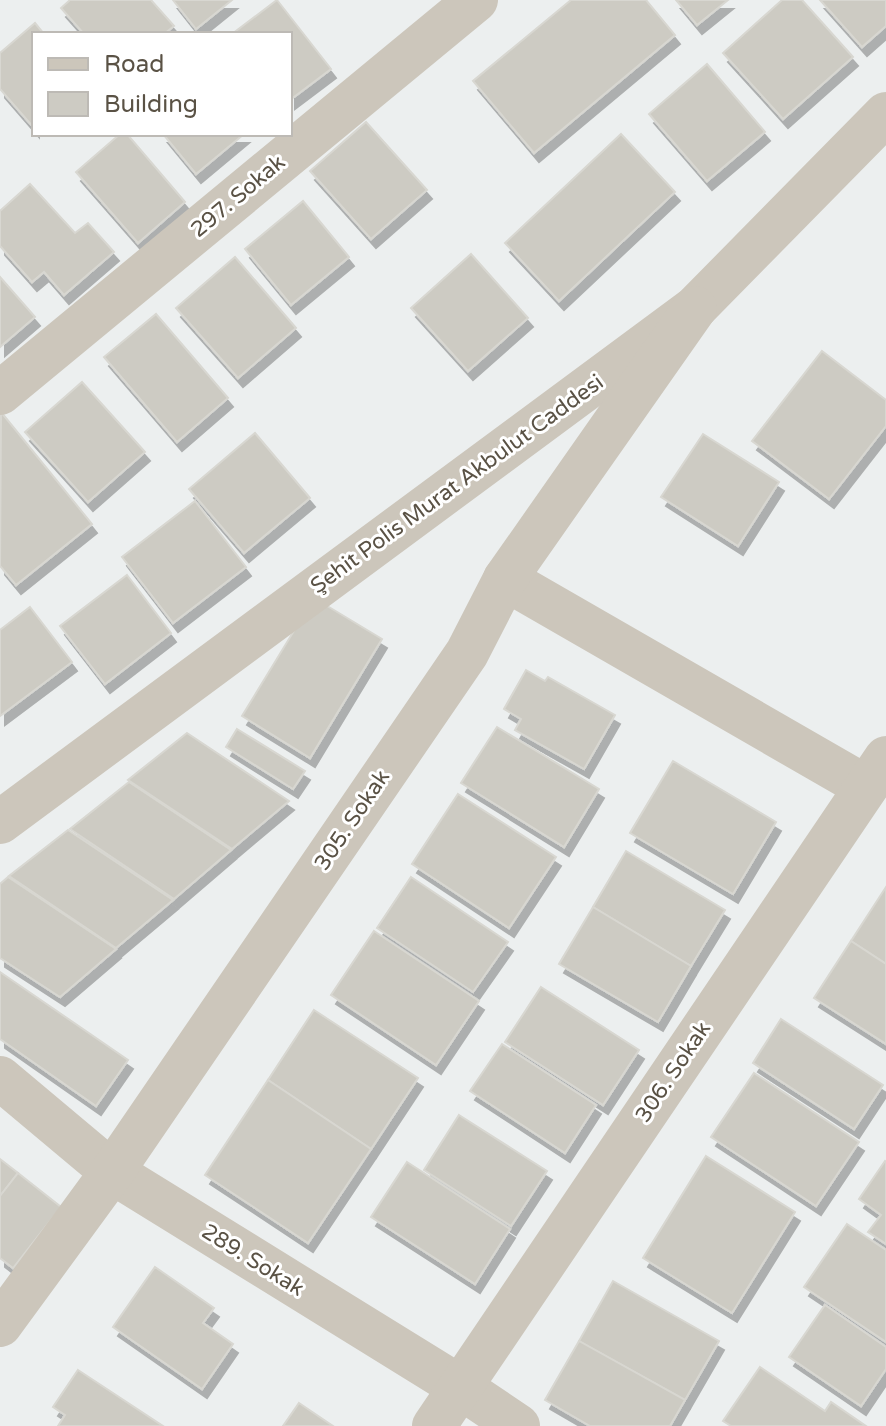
<svg xmlns="http://www.w3.org/2000/svg" width="886" height="1426" font-family="'Varela Round',sans-serif">
<style>
.building{fill:#cdcbc3;stroke:#d8d7d1;stroke-width:2;filter:url(#shadow)}
.lines{fill:none;stroke-linecap:round;stroke-linejoin:round}
.minor{stroke:#ccc6bb;stroke-width:44}
.labels{text-anchor:middle;dominant-baseline:central;stroke-width:6;stroke-linejoin:round;paint-order:stroke}
.street-label{font-size:22px;fill:#5a5245;stroke:#fff}
</style>
<defs>
<filter id="shadow"><feDropShadow dx="5" dy="9" stdDeviation="0" flood-color="#0004"/></filter>
</defs>
<rect width="100%" height="100%" fill="#ecefef"/>
<g class="building">
<path d="M70,0H151L174,26L164,34H84L61,8Z"/>
<path d="M173,0H232L196,29Z"/>
<path d="M277,0L331,69L290,100V34H232Z"/>
<path d="M571,0H646L675,35L534,153L473,81Z"/>
<path d="M676,0H728L697,25Z"/>
<path d="M782,0H802L853,57L783,119L723,53Z"/>
<path d="M820,0H886V26L862,47Z"/>
<path d="M35,23L44,34H34V128L0,89V53Z"/>
<path d="M707,64L765,132L707,181L649,114Z"/>
<path d="M366,122L427,190L371,239L310,171Z"/>
<path d="M120,134H127L185,202L138,243L76,172Z"/>
<path d="M163,134H244L196,174Z"/>
<path d="M621,134L675,192L559,301L505,243Z"/>
<path d="M30,184L75,233L88,223L114,252L64,295L44,272L32,282L0,246V211Z"/>
<path d="M303,201L349,257L291,305L245,249Z"/>
<path d="M471,254L528,318L468,371L411,308Z"/>
<path d="M235,257L296,328L238,378L176,308Z"/>
<path d="M0,277L35,317L0,347Z"/>
<path d="M156,314L228,398L177,442L104,357Z"/>
<path d="M822,351L886,400V426L829,499L752,441Z"/>
<path d="M82,382L145,452L88,502L25,432Z"/>
<path d="M1,412L92,524L16,585L0,566Z"/>
<path d="M255,433L310,498L244,553L189,489Z"/>
<path d="M703,434L779,482L738,546L661,497Z"/>
<path d="M195,501L246,567L173,623L122,557Z"/>
<path d="M127,575L171,633L105,684L60,626Z"/>
<path d="M314,598L382,639L310,758L242,716Z"/>
<path d="M30,607L72,662L0,716V630Z"/>
<path d="M526,670L545,681L548,677L615,715L584,769L515,730L521,719L504,709Z"/>
<path d="M497,727L599,789L564,847L461,783Z"/>
<path d="M237,729L305,771L293,789L226,747Z"/>
<path d="M187,733L289,801L232,849L128,780Z"/>
<path d="M673,761L776,822L733,894L630,833Z"/>
<path d="M129,782L231,850L174,899L70,829Z"/>
<path d="M458,794L556,857L509,928L412,864Z"/>
<path d="M68,830L173,900L116,948L9,876Z"/>
<path d="M626,851L725,910L691,966L593,907Z"/>
<path d="M8,877L116,949L60,997L0,958V884Z"/>
<path d="M411,877L508,942L473,992L377,928Z"/>
<path d="M886,887V964L851,941Z"/>
<path d="M593,907L691,966L658,1022L559,964Z"/>
<path d="M374,931L479,1001L436,1065L331,995Z"/>
<path d="M851,941L886,964V1044L814,998Z"/>
<path d="M0,972L128,1060L96,1106L0,1039Z"/>
<path d="M541,987L639,1050L603,1105L505,1042Z"/>
<path d="M314,1010L418,1078L371,1149L268,1080Z"/>
<path d="M781,1019L883,1085L854,1129L753,1063Z"/>
<path d="M502,1044L596,1105L565,1153L470,1091Z"/>
<path d="M754,1073L859,1142L816,1206L711,1137Z"/>
<path d="M268,1080L371,1149L308,1243L205,1175Z"/>
<path d="M459,1115L547,1171L511,1226L424,1170Z"/>
<path d="M706,1156L795,1212L732,1313L643,1258Z"/>
<path d="M0,1159L18,1173L0,1196Z"/>
<path d="M885,1161L886,1162V1244L868,1232L881,1215L859,1199Z"/>
<path d="M407,1162L510,1229L475,1284L371,1217Z"/>
<path d="M18,1173L61,1207L13,1268L0,1258V1196Z"/>
<path d="M847,1224L886,1250V1342L804,1287Z"/>
<path d="M155,1267L214,1308L203,1323L233,1344L202,1389L113,1327Z"/>
<path d="M613,1281L719,1341L685,1400L579,1341Z"/>
<path d="M825,1305L886,1347V1369L861,1406L789,1357Z"/>
<path d="M579,1341L685,1400L670,1426H590L545,1400Z"/>
<path d="M760,1367L825,1411L831,1402L866,1426H731L723,1421Z"/>
<path d="M78,1370L163,1426H58L65,1415L53,1407Z"/>
<path d="M299,1403L333,1426H283Z"/>
</g>
<g class="lines">
<g class="minor">
<path d="M0,393L476,0"/>
<path d="M505,579L866,787"/>
<path d="M0,822L695,308L886,114"/>
<path d="M0,1078L112,1172L460,1387L518,1426"/>
<path d="M0,1325L112,1172L467,653L505,579L695,308"/>
<path d="M434,1426L886,758"/>
</g>
</g>
<g class="labels">
<g class="street-label">
<text transform="translate(238 196) rotate(-40)">297. Sokak</text>
<text transform="translate(457 484) rotate(-36)">Şehit Polis Murat Akbulut Caddesi</text>
<text transform="translate(352 820) rotate(-56)">305. Sokak</text>
<text transform="translate(673 1072) rotate(-56)">306. Sokak</text>
<text transform="translate(253 1260) rotate(32)">289. Sokak</text>
</g>
</g>
<rect x="32" y="32" width="260" height="104" fill="#ffffff" stroke="#bdbab5" stroke-width="2"/>
<rect x="48" y="58" width="40" height="12" fill="#ccc6bb" stroke="#bdbab5" stroke-width="2"/>
<text x="104" y="72" font-size="24" fill="#5a5245">Road</text>
<rect x="48" y="92" width="40" height="24" fill="#cdcbc3" stroke="#bdbab5" stroke-width="2"/>
<text x="104" y="112" font-size="24" fill="#5a5245">Building</text>
</svg>
